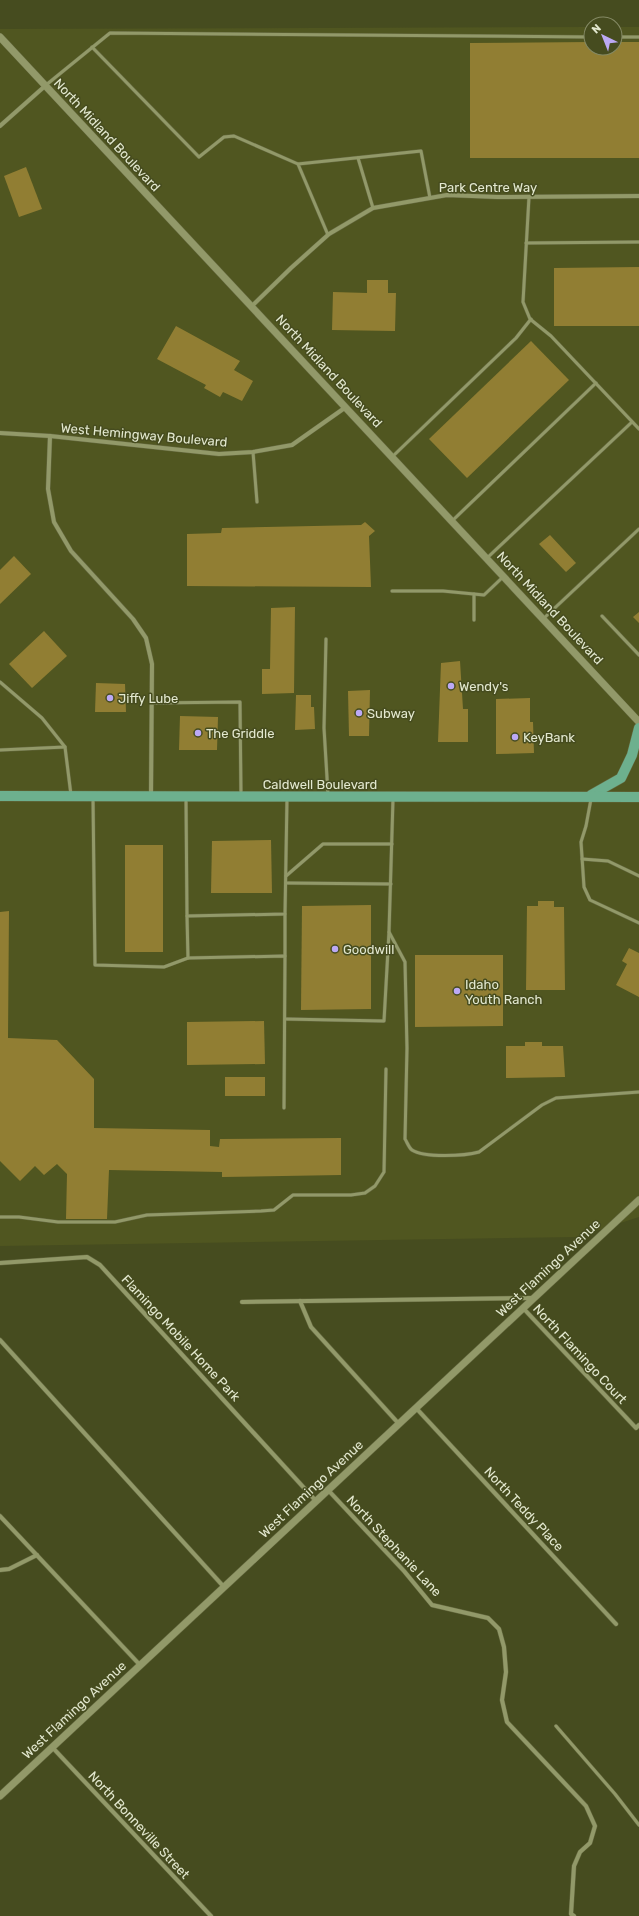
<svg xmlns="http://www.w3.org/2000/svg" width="639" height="1916" font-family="Rubik,sans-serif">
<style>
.built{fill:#505620}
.building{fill:#917e33}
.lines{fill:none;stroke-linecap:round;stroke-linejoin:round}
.service-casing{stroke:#64683f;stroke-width:4}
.minor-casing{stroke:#64683f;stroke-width:5}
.tertiary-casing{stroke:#64683f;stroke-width:8}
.primary-casing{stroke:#64683f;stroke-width:11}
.service{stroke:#929969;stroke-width:3}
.minor{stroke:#929969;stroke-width:4}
.tertiary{stroke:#929969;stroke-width:7}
.primary{stroke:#6db08e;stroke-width:10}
.poi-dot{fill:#bca9f5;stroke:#464c1f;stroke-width:1.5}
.labels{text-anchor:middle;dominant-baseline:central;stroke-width:3;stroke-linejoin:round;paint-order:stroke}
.street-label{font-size:13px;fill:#e3e8cf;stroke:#464c1f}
.poi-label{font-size:13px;fill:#e3e8cf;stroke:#464c1f;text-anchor:start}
</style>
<rect width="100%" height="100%" fill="#464c1f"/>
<path class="built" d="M591,27V48H615V27H639V1217L577,1237L0,1246V29Z"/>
<g class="building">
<path d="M591,42V48H615V42H639V158H470V43Z"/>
<path d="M26,167L42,209L19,217L4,176Z"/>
<path d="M639,267V326H554V268Z"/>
<path d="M367,280H388V293H396L395,331L332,330L333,292L367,293Z"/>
<path d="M176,326L240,361L234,370L253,381L242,401L223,392L220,397L204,388L206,385L157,359Z"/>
<path d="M531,341L569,380L467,478L429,439Z"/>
<path d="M365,522L375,531L369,536L371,587L187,586V534L221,533L222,528L361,525Z"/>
<path d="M550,535L576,563L566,572L539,544Z"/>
<path d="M14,556L31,574L0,604V570Z"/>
<path d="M295,607L294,693L262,694V669H270L271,608Z"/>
<path d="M639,612V623L633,617Z"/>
<path d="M44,631L67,656L32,688L9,664Z"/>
<path d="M460,661L463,709H468V742H438L441,663Z"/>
<path d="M96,683L125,684L126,712H95Z"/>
<path d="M370,690L369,736H349L348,691Z"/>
<path d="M296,695H311V707H314L315,729L295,730Z"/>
<path d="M530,698V722H533L534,753L496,754V699Z"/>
<path d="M180,716L218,717L217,750H179Z"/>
<path d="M271,840L272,893H211L212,841Z"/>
<rect x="125" y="845" width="38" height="107"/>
<path d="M538,901H554V907H564L565,990H526L527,906H538Z"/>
<path d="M371,905V1009L301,1010L302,906Z"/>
<path d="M9,911L8,1038L57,1040L94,1079V1128L210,1130V1146L219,1147L220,1139L341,1138V1175L222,1177V1172L109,1170L107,1219H66L67,1174L57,1164L44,1175L35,1166L20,1181L0,1161V912Z"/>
<path d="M629,948L639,953V997L616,985L627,964L622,961Z"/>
<path d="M415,955H503V1026L415,1027Z"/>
<path d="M264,1021L265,1064L187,1065V1022Z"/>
<path d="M525,1042H542V1046H563L565,1077L506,1078V1046H525Z"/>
<rect x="225" y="1077" width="40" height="19"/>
</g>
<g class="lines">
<defs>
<g id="service">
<path d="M615,37H639"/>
<path d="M92,47L199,157L224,137L234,136L298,164"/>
<path d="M46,85L110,33L591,37"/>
<path d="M358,158L373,208"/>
<path d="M529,197L523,302L530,319L551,336L639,429"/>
<path d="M328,235L298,164L421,151L430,198"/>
<path d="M526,243L639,242"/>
<path d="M253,452L257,502"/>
<path d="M392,457L516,338L531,319"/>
<path d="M452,521L596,383"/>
<path d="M487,558L632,422"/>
<path d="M392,591H443L484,595L503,577"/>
<path d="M602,616L639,655"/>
<path d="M543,619L639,529"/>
<path d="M474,620V594"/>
<path d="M326,639L324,728L328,794"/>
<path d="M0,682L42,718L65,747L71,795"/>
<path d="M152,703L240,702L241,795"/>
<path d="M0,750L65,747"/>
<path d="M93,798L95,965L164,967L188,958L285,956L284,1108"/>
<path d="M186,799L187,916L285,914L287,799"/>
<path d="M393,799L389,932L405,962L407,1048L405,1139C407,1142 409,1148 412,1150C424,1158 465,1156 479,1152L542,1105L556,1098L639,1092"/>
<path d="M591,799L586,826L581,842L584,887L590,900L639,923"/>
<path d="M582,859L608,861L639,876"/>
<path d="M286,876L323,844H392"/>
<path d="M286,883L391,884"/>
<path d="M285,914V956"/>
<path d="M187,916L188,958"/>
<path d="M285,1019L384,1021L389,932"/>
<path d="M0,1217H19L58,1222H115L147,1215L261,1211L274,1210L293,1195H351L365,1193L375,1186L384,1172L386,1069"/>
<path d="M556,1726L615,1794L639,1825"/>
</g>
<g id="minor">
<path d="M0,126L45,86"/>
<path d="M252,306L291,268L329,234L373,208L447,195L497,197L639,196"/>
<path d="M0,433L50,436L219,454L253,452L292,445L346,407"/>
<path d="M50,436L48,489L54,522L71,551L133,619L146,638L152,664L151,795"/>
<path d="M0,1263L87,1257L100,1265L316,1501"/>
<path d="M300,1301L311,1327L399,1424"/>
<path d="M242,1302L534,1298"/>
<path d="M523,1308L636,1428L639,1425"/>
<path d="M0,1340L224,1587"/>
<path d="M416,1408L616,1624"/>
<path d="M328,1490L404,1571L432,1605L488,1618L499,1629L504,1647L506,1672L502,1700L507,1722L586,1806L595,1826L590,1843L580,1852L574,1866L571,1914L574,1916"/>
<path d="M0,1516L140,1665"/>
<path d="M0,1570L9,1569L37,1555"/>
<path d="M52,1747L211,1916"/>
</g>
<g id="tertiary">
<path d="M0,37L639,722"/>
<path d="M0,1796L639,1200"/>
</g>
<g id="primary">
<path d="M591,795L621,778L632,755L639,728"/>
<path d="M0,796L639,797"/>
</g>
</defs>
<use href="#service" class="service-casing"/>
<use href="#minor" class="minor-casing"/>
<use href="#tertiary" class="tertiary-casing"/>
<use href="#primary" class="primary-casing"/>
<use href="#service" class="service"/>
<use href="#minor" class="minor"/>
<use href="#tertiary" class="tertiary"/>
<use href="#primary" class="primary"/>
</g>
<g class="poi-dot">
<circle cx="451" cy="686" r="4"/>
<circle cx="110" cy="698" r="4"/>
<circle cx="359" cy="713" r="4"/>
<circle cx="198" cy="733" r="4"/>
<circle cx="515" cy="737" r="4"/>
<circle cx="335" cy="949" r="4"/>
<circle cx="457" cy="991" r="4"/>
</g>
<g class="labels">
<g class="street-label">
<text transform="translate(107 135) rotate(47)">North Midland Boulevard</text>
<text x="488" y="187">Park Centre Way</text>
<text transform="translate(329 371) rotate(47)">North Midland Boulevard</text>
<text transform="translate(144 435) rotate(5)">West Hemingway Boulevard</text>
<text transform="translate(550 608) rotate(47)">North Midland Boulevard</text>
<text x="320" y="784">Caldwell Boulevard</text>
<text transform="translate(548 1268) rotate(-43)">West Flamingo Avenue</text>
<text transform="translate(181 1338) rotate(47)">Flamingo Mobile Home Park</text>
<text transform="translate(580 1354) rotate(47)">North Flamingo Court</text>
<text transform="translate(311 1489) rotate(-43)">West Flamingo Avenue</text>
<text transform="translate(524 1509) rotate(47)">North Teddy Place</text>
<text transform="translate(394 1546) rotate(47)">North Stephanie Lane</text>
<text transform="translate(74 1710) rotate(-43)">West Flamingo Avenue</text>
<text transform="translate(139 1825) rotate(47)">North Bonneville Street</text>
</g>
<g class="poi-label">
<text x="459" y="686">Wendy's</text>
<text x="118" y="698">Jiffy Lube</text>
<text x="367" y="713">Subway</text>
<text x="206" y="733">The Griddle</text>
<text x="523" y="737">KeyBank</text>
<text x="343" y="949">Goodwill</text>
<text x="465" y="984">Idaho<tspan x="465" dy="15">Youth Ranch</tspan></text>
</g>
</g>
<g transform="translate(603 36) rotate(317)"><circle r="19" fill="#464c1f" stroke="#858a65"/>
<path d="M0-3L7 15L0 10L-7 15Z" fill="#bca9f5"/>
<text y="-6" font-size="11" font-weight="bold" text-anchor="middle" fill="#e3e8cf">N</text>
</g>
</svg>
